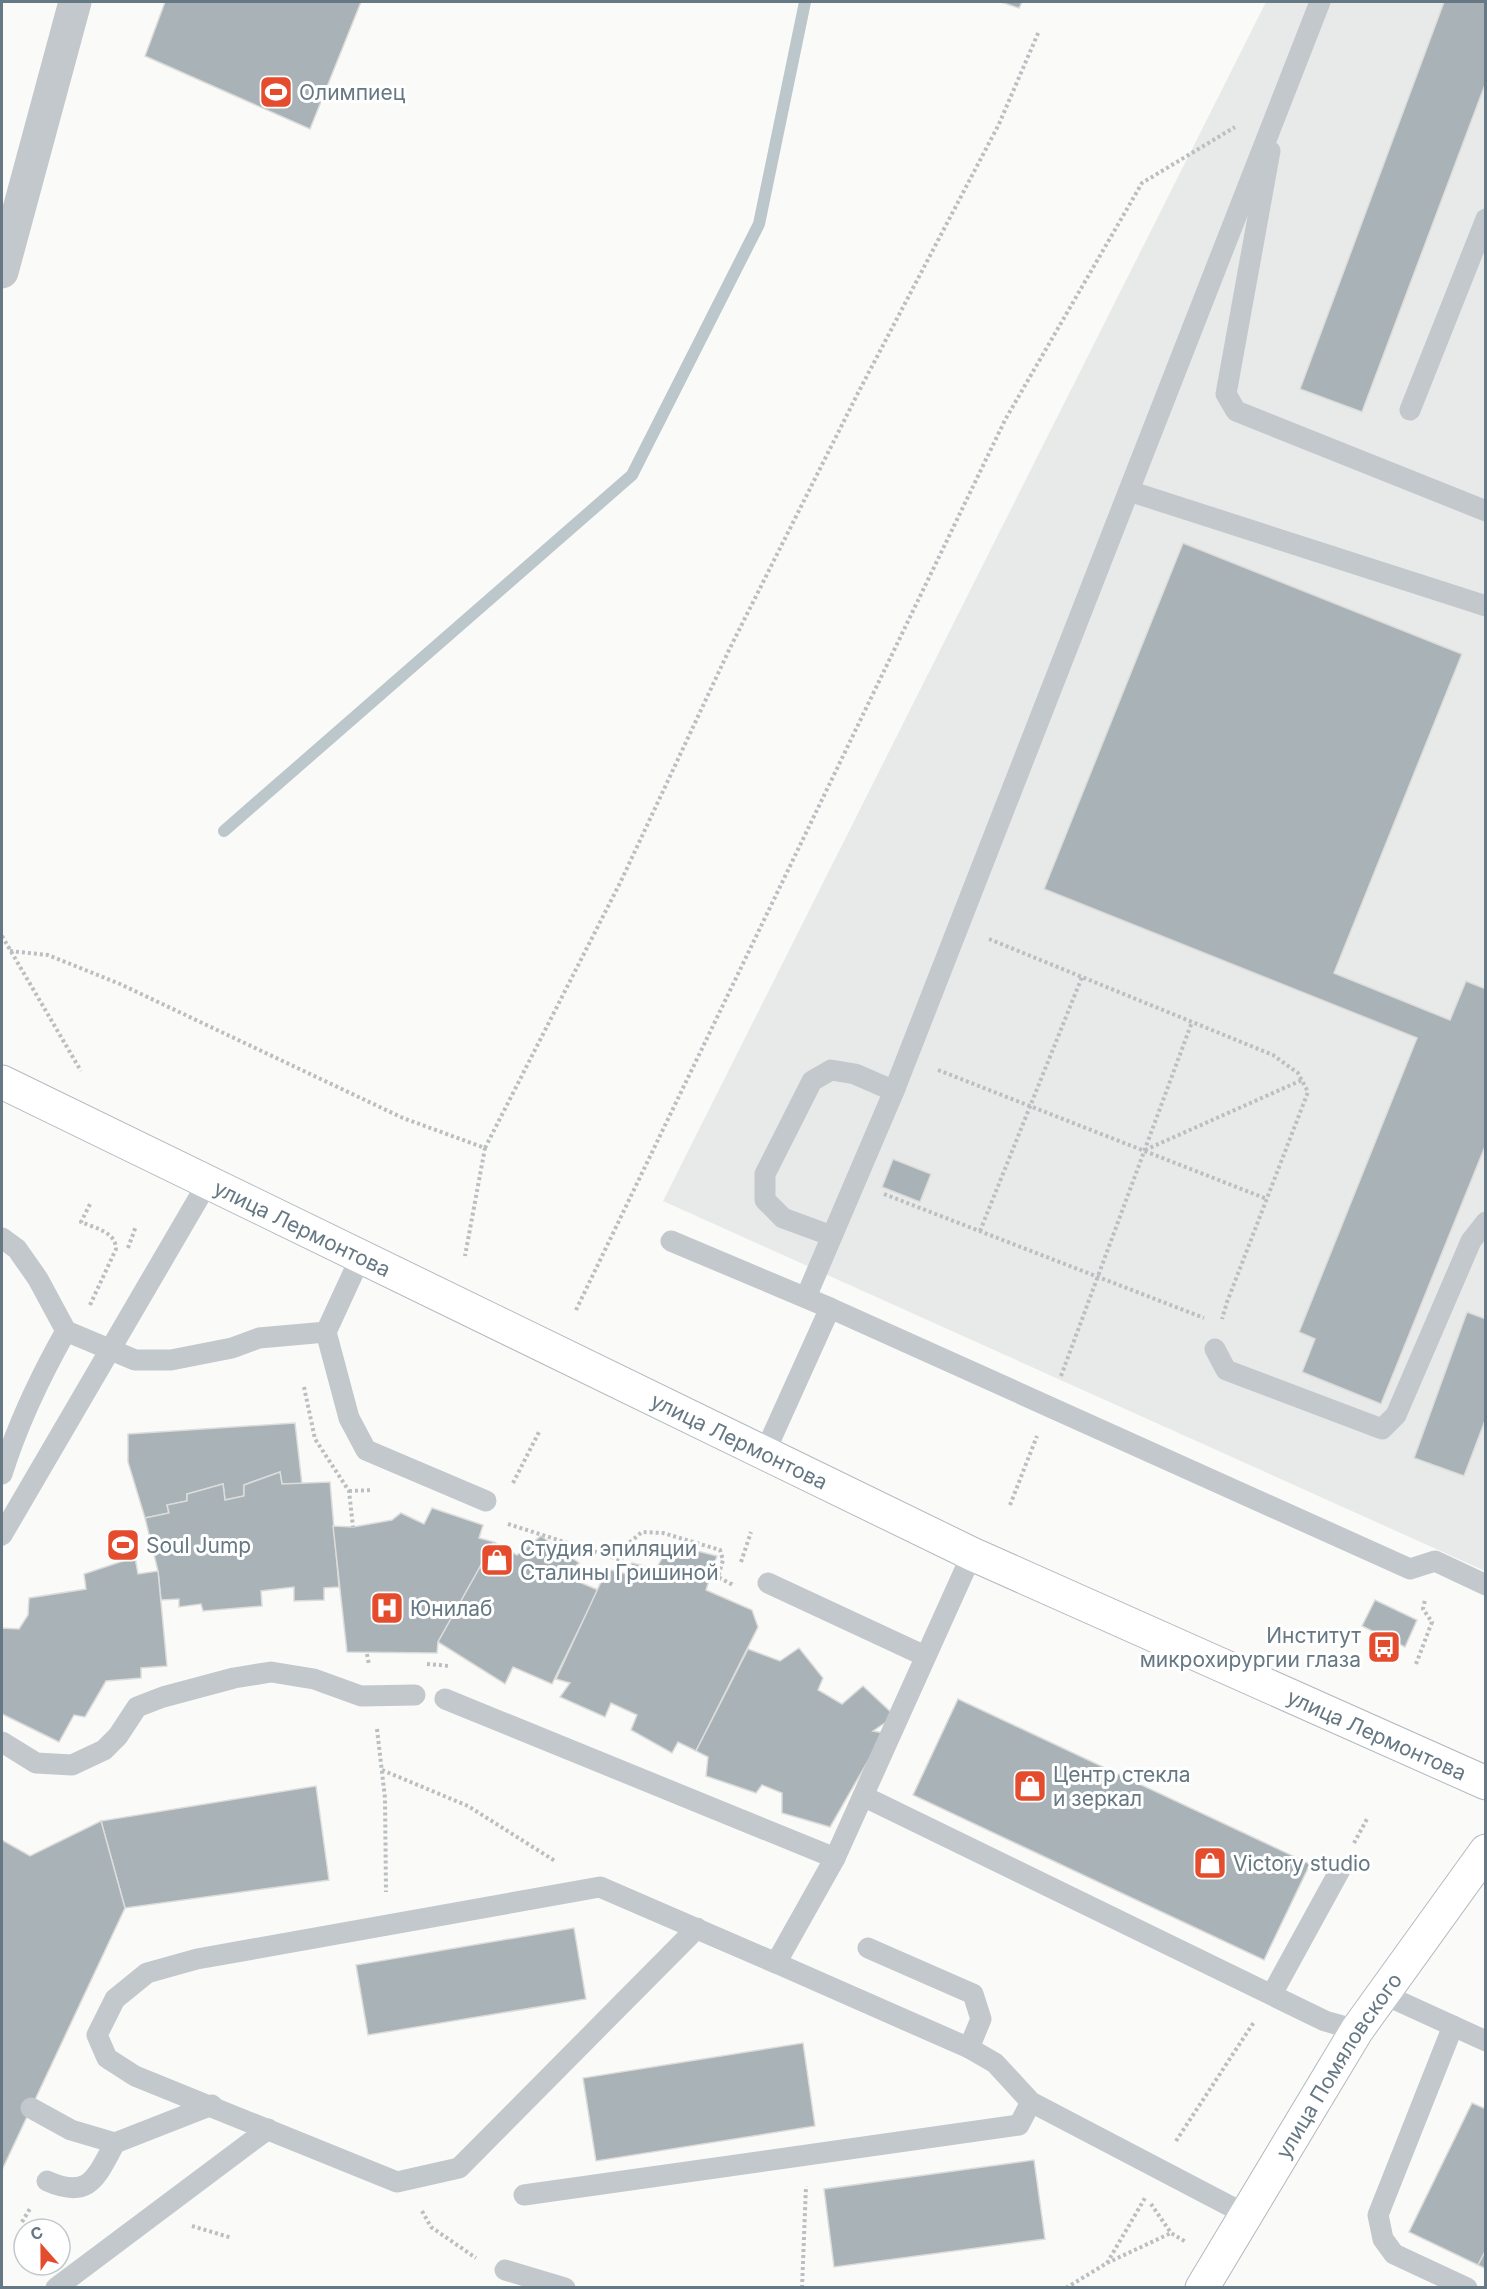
<svg xmlns="http://www.w3.org/2000/svg" width="1487" height="2289" font-family="Inter,sans-serif">
<style>
.built{fill:#e8eae9}
.lines{fill:none;stroke-linecap:round;stroke-linejoin:round}
.stream{stroke:#bbc7cb;stroke-width:12}
.building{fill:#a8b2b7;stroke:#dcdcda;stroke-width:1.5}
.secondary-casing{stroke:#b3babf;stroke-width:35}
.path{stroke:#bbbfc2;stroke-width:4;stroke-dasharray:3 3;stroke-linecap:butt}
.lane{stroke:#c3c8cc;stroke-width:21}
.street{stroke:#c3c8cc;stroke-width:33}
.secondary{stroke:#fff;stroke-width:33}
.labels{text-anchor:middle;dominant-baseline:central;stroke-width:6;stroke-linejoin:round;paint-order:stroke}
.poi-label{font-size:21px;fill:#657883;stroke:#fff;text-anchor:start}
.street-label{font-size:21px;fill:#657883;stroke:#fff}
</style>
<rect width="100%" height="100%" fill="#fafaf8"/>
<path class="built" d="M1266,2H1485V1571L663,1201Z"/>
<g class="lines">
<path class="stream" d="M224,831L632,475L759,224L805,2"/>
</g>
<g class="building">
<path d="M165,2H361L310,129L145,56Z"/>
<path d="M1001,2H1022L1019,8Z"/>
<path d="M1444,2H1486V82L1362,412L1300,389Z"/>
<path d="M1183,543L1462,654L1334,973L1450,1020L1466,981L1486,989V1144L1381,1404L1302,1372L1315,1339L1299,1332L1417,1038L1044,889Z"/>
<path d="M893,1159L931,1174L920,1202L882,1187Z"/>
<path d="M1467,1312L1486,1319V1418L1464,1476L1414,1458Z"/>
<path d="M295,1423L302,1484H282L280,1472L244,1485V1496L225,1500L223,1484L187,1494V1501L167,1505L169,1513L145,1518L128,1462V1434Z"/>
<path d="M280,1472L282,1484L330,1482L339,1587L324,1588V1600L294,1601V1587L261,1591L262,1606L203,1611L201,1604L179,1607V1599L161,1600L158,1571L145,1518L169,1513L167,1505L187,1501V1494L223,1484L225,1500L244,1496V1485Z"/>
<path d="M432,1508L483,1525L479,1538L494,1542L438,1642L437,1653L347,1652L333,1526L353,1527L392,1520L401,1513L424,1524Z"/>
<path d="M541,1536L579,1563L565,1576L598,1590L552,1684L513,1667L505,1684L438,1642L494,1542L517,1555Z"/>
<path d="M670,1544L717,1556L706,1590L752,1610L758,1627L696,1751L678,1742L672,1753L631,1730L637,1715L611,1703L605,1717L560,1697L570,1683L556,1679L607,1569L627,1574L632,1563L656,1569Z"/>
<path d="M135,1557L138,1574L158,1571L167,1666L141,1668V1678L106,1681L85,1717L74,1715L59,1742L2,1714V1628L19,1629L28,1615L29,1598L86,1589L84,1574Z"/>
<path d="M1375,1600L1417,1620L1405,1647L1362,1626Z"/>
<path d="M799,1648L823,1678L818,1690L842,1704L863,1686L895,1716L873,1731L884,1733L830,1827L782,1813V1793L762,1785L756,1793L706,1776L708,1757L696,1751L748,1649L780,1661Z"/>
<path d="M958,1699L1310,1864L1264,1960L913,1795Z"/>
<path d="M316,1786L329,1880L125,1908L101,1821Z"/>
<path d="M101,1821L125,1908L2,2170V1840L30,1856Z"/>
<path d="M574,1928L586,1999L368,2035L356,1965Z"/>
<path d="M803,2043L815,2126L596,2161L583,2078Z"/>
<path d="M1472,2103L1486,2109V2250L1478,2265L1409,2232Z"/>
<path d="M1034,2160L1045,2239L834,2267L824,2189Z"/>
<path d="M1486,2250V2269L1478,2265Z"/>
</g>
<g class="lines">
<defs>
<g id="secondary">
<path id="s1" d="M2,1082L972,1554L1486,1783"/>
<path id="s2" d="M1202,2288L1357,2030L1486,1851"/>
</g>
</defs>
<use href="#secondary" class="secondary-casing"/>
<g class="path">
<path d="M2,936L81,1071"/>
<path d="M989,939L1273,1055L1298,1073L1308,1092L1227,1302L1222,1319"/>
<path d="M10,951L48,955L120,984L403,1118L485,1148L465,1256"/>
<path d="M938,1070L1267,1199"/>
<path d="M485,1148L621,881L730,648L858,393L999,124L1039,31"/>
<path d="M1145,1150L1302,1080"/>
<path d="M884,1194L1204,1318"/>
<path d="M980,1231L1082,977"/>
<path d="M128,1248L136,1226"/>
<path d="M90,1305L116,1249C116,1232 95,1228 81,1222L90,1204"/>
<path d="M576,1310L1005,420L1142,183L1235,127"/>
<path d="M1061,1376L1192,1022"/>
<path d="M304,1387L315,1439L349,1491L353,1527"/>
<path d="M513,1483L539,1432"/>
<path d="M349,1491L373,1490"/>
<path d="M1010,1505L1037,1436"/>
<path d="M508,1524L621,1560L630,1542L642,1532L663,1533L720,1550L723,1560L718,1577L733,1585L734,1583"/>
<path d="M741,1562L751,1532"/>
<path d="M367,1654L369,1665"/>
<path d="M427,1664L449,1666"/>
<path d="M1416,1664L1432,1622L1423,1609L1425,1600"/>
<path d="M377,1729L385,1798L386,1892"/>
<path d="M382,1770L468,1806L555,1861"/>
<path d="M1354,1843L1367,1819"/>
<path d="M1176,2141L1254,2022"/>
<path d="M1151,2204L1171,2233L1186,2242"/>
<path d="M422,2211L431,2227L476,2258"/>
<path d="M22,2222L31,2207"/>
<path d="M192,2226L232,2238"/>
<path d="M1107,2263L1145,2198"/>
<path d="M802,2288L806,2186"/>
<path d="M1066,2288L1107,2263L1171,2233"/>
</g>
<g class="lane">
<path d="M1270,151L1226,394L1236,411L1486,511"/>
<path d="M1410,410L1486,219"/>
<path d="M1129,491L1486,606"/>
<path d="M894,1091L1320,2"/>
<path d="M2,1238L17,1249L38,1279L66,1331L135,1360H171L232,1348L259,1338L326,1332L361,1256"/>
<path d="M671,1241L830,1308L765,1452"/>
<path d="M806,1297L894,1091L855,1074L831,1070L812,1081L765,1174V1200L783,1218L832,1236"/>
<path d="M830,1308L1410,1569L1435,1561L1486,1585"/>
<path d="M326,1332L349,1418L366,1450L486,1501"/>
<path d="M1215,1349L1226,1370L1382,1429L1396,1415L1471,1241L1486,1222"/>
<path d="M2,1474C18,1423 40,1377 66,1331"/>
<path d="M2,1535L208,1182"/>
<path d="M768,1583L925,1656"/>
<path d="M445,1699L835,1858L972,1554"/>
<path d="M2,1742L36,1763L72,1765L104,1750L118,1736L137,1707L163,1697L234,1678L271,1672L314,1679L361,1696L415,1695"/>
<path d="M863,1796L1325,2021L1357,2030"/>
<path d="M697,1928L459,2168L397,2182L135,2076L107,2058L97,2035L115,1999L147,1973L197,1959L600,1887L776,1963L835,1858"/>
<path d="M776,1963L969,2048L981,2019L973,1994L868,1948"/>
<path d="M1272,1994L1340,1870"/>
<path d="M1383,1994L1486,2041"/>
<path d="M1453,2026L1378,2215L1383,2239L1394,2254L1467,2288"/>
<path d="M969,2048L995,2063L1031,2102L1245,2214"/>
<path d="M31,2108L71,2130L115,2143L212,2105"/>
<path d="M47,2181C90,2200 96,2177 115,2143"/>
<path d="M524,2195L1019,2125L1031,2102"/>
<path d="M505,2270L565,2288"/>
<path d="M56,2288L268,2129"/>
</g>
<path class="street" d="M2,272L75,2"/>
<use href="#secondary" class="secondary"/>
</g>
<defs>
<symbol id="stadium-square" viewBox="-11 -11 22 22"><rect x="-9" y="-9" width="18" height="18" rx="4" fill="#e54b2d" stroke="#fff"/><path d="M0-5a6.5 5 0 1 0 0 10a6.5 5 0 1 0 0-10ZM-3.5-1.8h7v3.6h-7Z" fill="#fff"/></symbol>
<symbol id="shop-square" viewBox="-11 -11 22 22"><rect x="-9" y="-9" width="18" height="18" rx="4" fill="#e54b2d" stroke="#fff"/><path d="M-5-2.5h2.3a2.7 3.5 0 0 1 5.4 0H5L5.5 6h-11ZM-1.5-2.5h3a1.5 2.3 0 0 0-3 0Z" fill="#fff"/></symbol>
<symbol id="hospital-square" viewBox="-11 -11 22 22"><rect x="-9" y="-9" width="18" height="18" rx="4" fill="#e54b2d" stroke="#fff"/><path d="M-5-5h3v3.5h4V-5h3V5h-3V1.5h-4V5h-3Z" fill="#fff"/></symbol>
<symbol id="bus-square" viewBox="-11 -11 22 22"><rect x="-9" y="-9" width="18" height="18" rx="4" fill="#e54b2d" stroke="#fff"/><path d="M-5-6H5V4H4V6H2V4H-2V6H-4V4H-5ZM-3.5-4V0h7V-4ZM-3.5 1.2v1.5H-2V1.2ZM2 1.2v1.5H3.5V1.2Z" fill="#fff"/></symbol>
</defs>
<g fill-rule="evenodd">
<use href="#stadium-square" x="257" y="73" width="38" height="38"/>
<use href="#stadium-square" x="104" y="1526" width="38" height="38"/>
<use href="#shop-square" x="478" y="1541" width="38" height="38"/>
<use href="#hospital-square" x="368" y="1589" width="38" height="38"/>
<use href="#bus-square" x="1365" y="1628" width="38" height="38"/>
<use href="#shop-square" x="1011" y="1767" width="38" height="38"/>
<use href="#shop-square" x="1191" y="1844" width="38" height="38"/>
</g>
<g class="labels">
<g class="poi-label">
<text x="299" y="92">Олимпиец</text>
<text x="146" y="1545">Soul Jump</text>
<text x="520" y="1548">Студия эпиляции<tspan x="520" dy="24">Сталины Гришиной</tspan></text>
<text x="410" y="1608">Юнилаб</text>
<text x="1361" y="1635" text-anchor="end">Институт<tspan x="1361" dy="24">микрохирургии глаза</tspan></text>
<text x="1053" y="1774">Центр стекла<tspan x="1053" dy="24">и зеркал</tspan></text>
<text x="1233" y="1863">Victory studio</text>
</g>
<g class="street-label">
<text stroke="none"><textPath href="#s1" startOffset="334">улица Лермонтова</textPath></text>
<text stroke="none"><textPath href="#s1" startOffset="820">улица Лермонтова</textPath></text>
<text stroke="none"><textPath href="#s1" startOffset="1522">улица Лермонтова</textPath></text>
<text stroke="none"><textPath href="#s2" startOffset="261">улица Помяловского</textPath></text>
</g>
</g>
<rect width="1487" height="2289" fill="none" stroke="#657883" stroke-width="6"/>
<g transform="translate(42 2247) rotate(339)"><circle r="28" fill="#ffffff" stroke="#c1c9cd" stroke-width="1.5"/>
<path d="M0-4.5L10 22L0 15L-10 22Z" fill="#e54b2d"/>
<text y="-9" font-size="16" font-weight="bold" text-anchor="middle" fill="#657883">С</text>
</g>
</svg>
